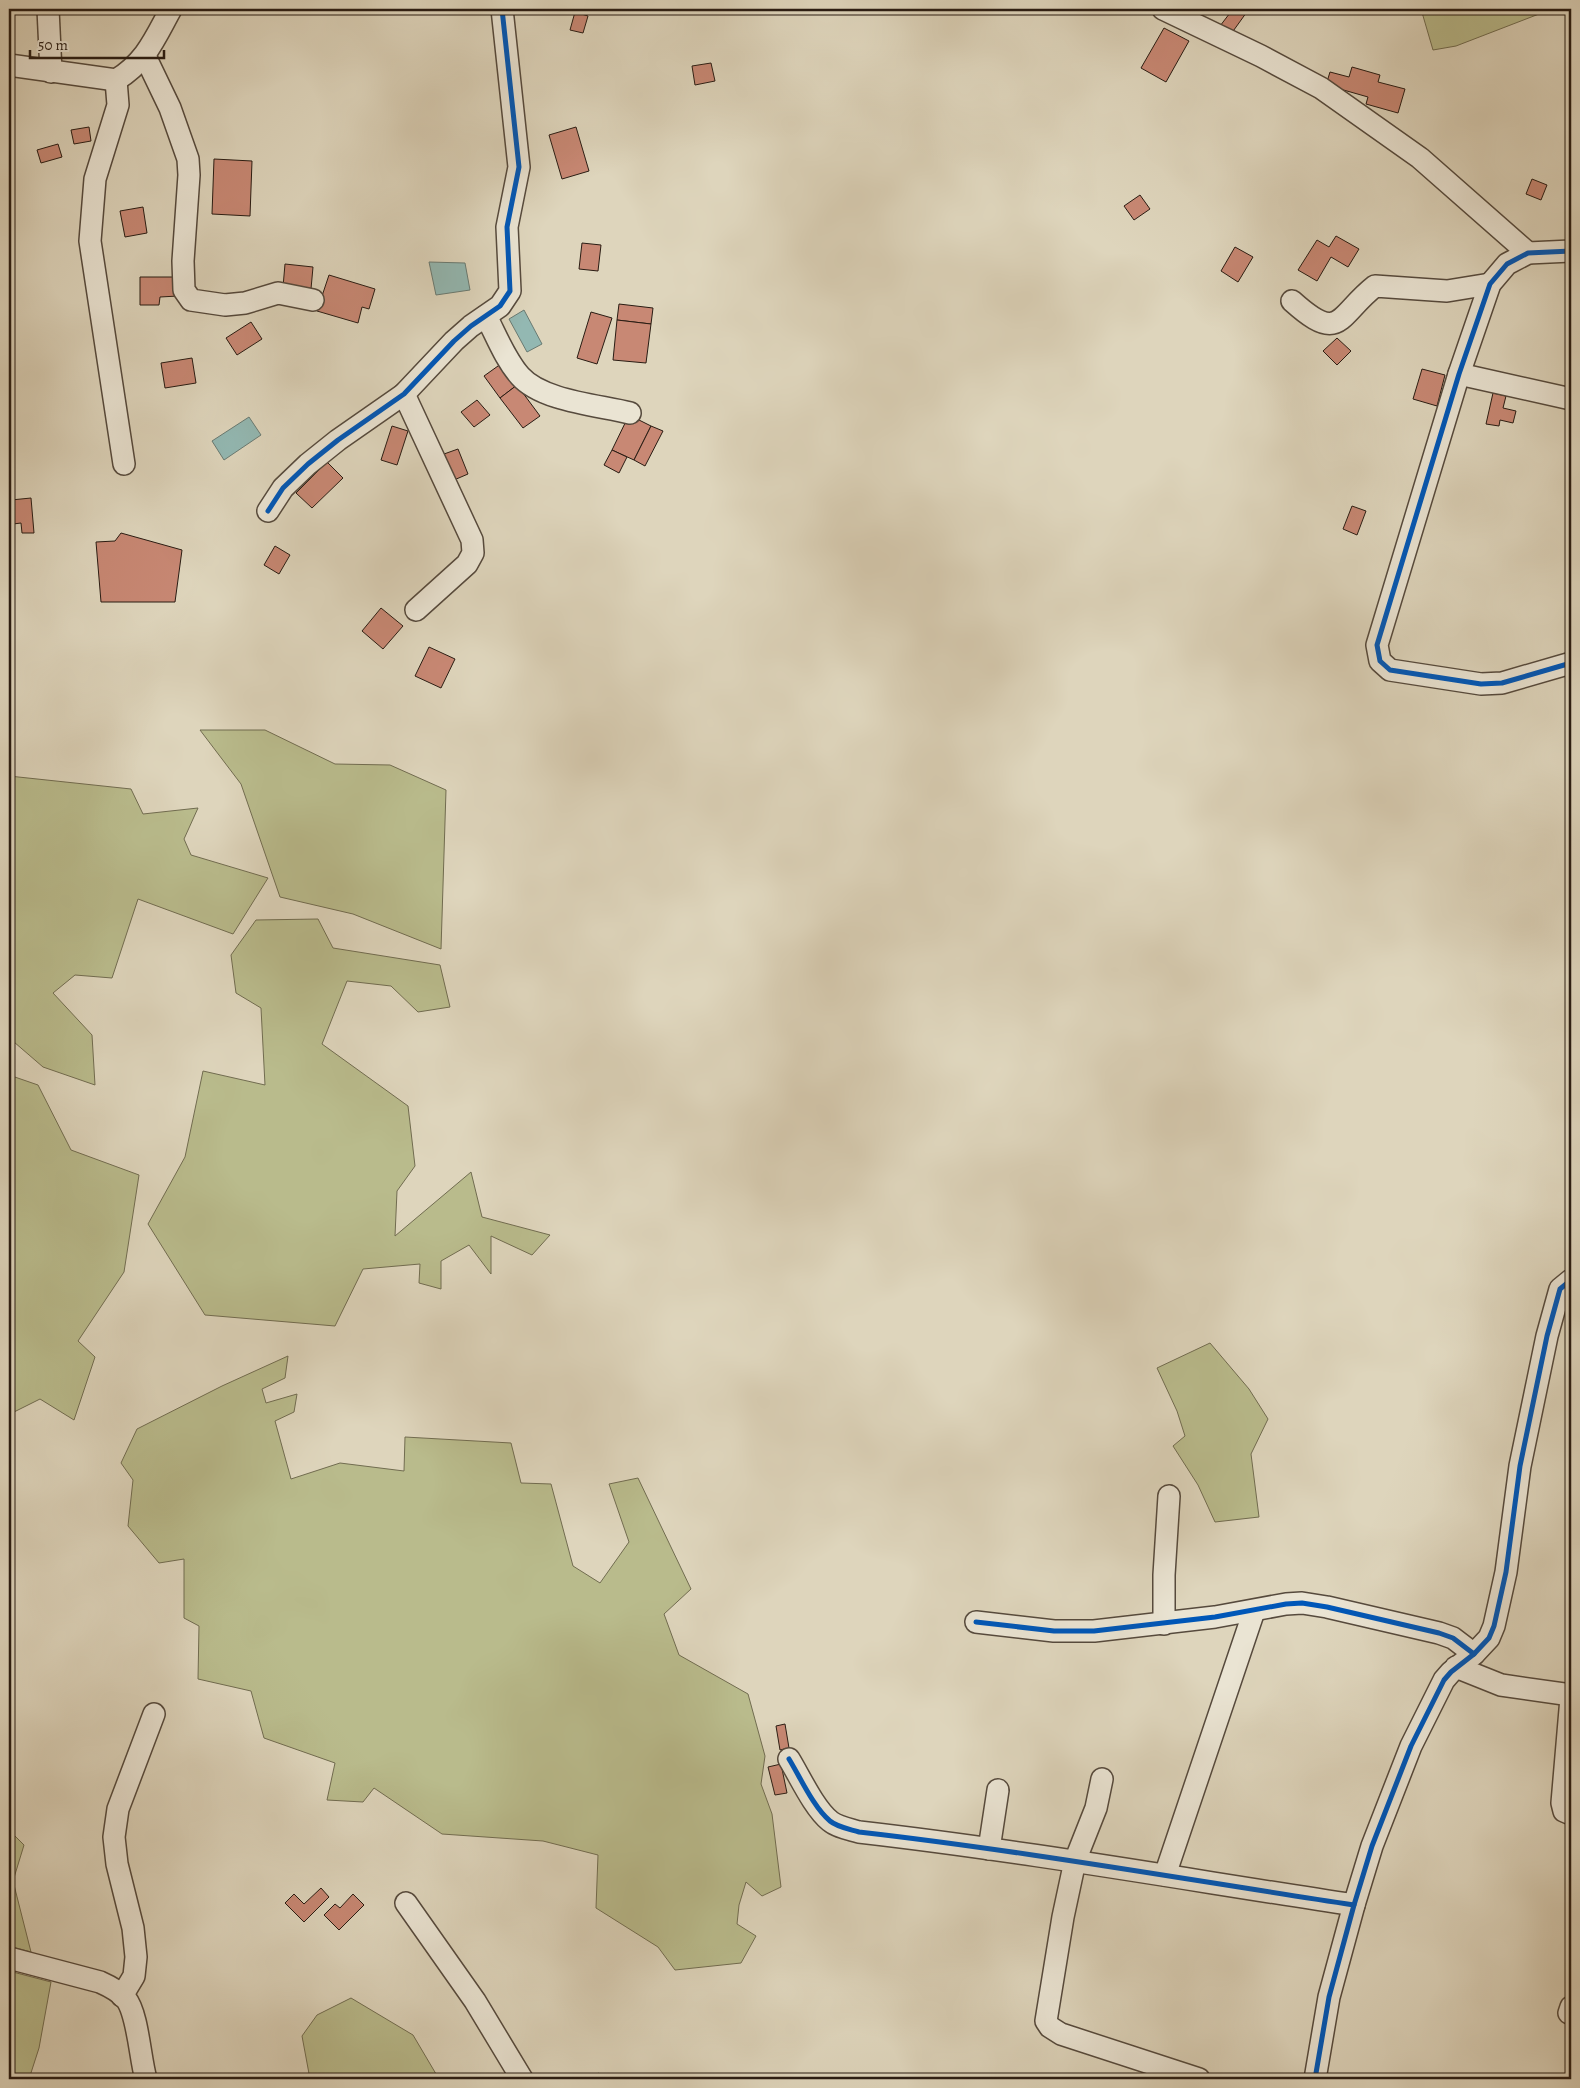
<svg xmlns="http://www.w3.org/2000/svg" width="1580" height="2088" font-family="Alegreya,serif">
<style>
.green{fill:#b9bb8c;stroke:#716c50}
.water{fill:#93b8b2;stroke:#697a72}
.building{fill:#c88874;stroke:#291c13}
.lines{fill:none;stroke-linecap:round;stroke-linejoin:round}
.minor-casing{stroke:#564a3d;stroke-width:24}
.minor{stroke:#eae4d3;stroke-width:21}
.cycleway-casing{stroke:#eae4d3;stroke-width:8}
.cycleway{stroke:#0057b8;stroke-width:5}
</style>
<rect width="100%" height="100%" fill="#ded5bc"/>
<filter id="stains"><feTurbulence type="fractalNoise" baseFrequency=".004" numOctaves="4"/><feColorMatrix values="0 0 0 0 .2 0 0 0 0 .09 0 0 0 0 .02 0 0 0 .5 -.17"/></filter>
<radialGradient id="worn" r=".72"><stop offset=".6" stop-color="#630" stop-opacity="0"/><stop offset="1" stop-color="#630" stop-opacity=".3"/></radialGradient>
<g class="green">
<path d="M1421,9H1534L1539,14L1456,46L1433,50Z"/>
<path d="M200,730H265L335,764L390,765L446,790L441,949L353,914L280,897L241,784Z"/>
<path d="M9,776L131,789L143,814L198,808L184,839L191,855L268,878L233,934L138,899L112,978L75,975L53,993L92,1035L95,1085L43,1067L14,1042L9,1054Z"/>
<path d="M318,919L333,948L440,965L450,1007L418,1012L391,986L347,981L322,1044L408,1106L415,1166L397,1191L395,1236L471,1172L482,1217L550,1235L532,1255L491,1236V1274L469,1245L441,1261V1289L419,1283L420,1264L363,1269L335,1326L205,1315L148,1224L185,1157L203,1071L265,1085L261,1008L236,993L231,955L256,920Z"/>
<path d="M9,1075L38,1085L71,1150L139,1175L124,1272L78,1341L95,1357L74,1420L40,1399L14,1412H9Z"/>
<path d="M1210,1343L1249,1389L1268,1419L1251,1454L1259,1517L1215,1522L1198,1485L1173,1446L1185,1436L1177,1411L1157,1368Z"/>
<path d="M288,1356L285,1378L262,1389L266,1403L297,1394L294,1412L275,1421L291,1479L340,1463L404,1471L405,1437L511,1443L521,1483L551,1484L573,1566L600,1583L629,1542L609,1484L638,1478L691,1589L664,1614L679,1655L748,1694L765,1756L761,1784L772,1814L781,1887L762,1896L746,1882L739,1905L737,1924L756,1936L741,1963L675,1970L658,1947L596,1908L598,1855L543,1841L442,1834L374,1788L363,1802L327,1800L335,1763L264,1738L251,1691L198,1679L199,1626L184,1618V1559L159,1563L128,1526L133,1480L121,1463L137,1429L222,1386Z"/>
<path d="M9,1830L24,1845L13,1881L31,1952L9,1946Z"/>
<path d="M9,1971L51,1982L39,2048L29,2079H9Z"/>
<path d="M351,1998L413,2035L439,2079H310L302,2036L317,2015Z"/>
</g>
<g class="water">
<path d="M429,262L465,263L470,290L436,295Z"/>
<path d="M524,310L542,344L527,352L509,319Z"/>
<path d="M249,417L261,435L224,460L212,441Z"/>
</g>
<g class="building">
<path d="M458,9H475L474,13Z"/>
<path d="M1233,9H1249L1231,34L1220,26Z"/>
<path d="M575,12L588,16L583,33L570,30Z"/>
<path d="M1164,28L1189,41L1166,82L1141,68Z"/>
<path d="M711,63L715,81L695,85L692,66Z"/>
<path d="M1352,67L1380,75L1378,82L1405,89L1398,113L1366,104L1368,97L1326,85L1330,72L1349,77Z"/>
<path d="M89,127L91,141L74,144L71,130Z"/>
<path d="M576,127L589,171L562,179L549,135Z"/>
<path d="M58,144L62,157L41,163L37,150Z"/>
<path d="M214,159L252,161L250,216L212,214Z"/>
<path d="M1532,179L1547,185L1541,200L1526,194Z"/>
<path d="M1140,195L1150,209L1134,220L1124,206Z"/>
<path d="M143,207L147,233L125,237L120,211Z"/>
<path d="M1336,236L1359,249L1348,267L1331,257L1317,281L1298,270L1317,240L1329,247Z"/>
<path d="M582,243L601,245L598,271L579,269Z"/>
<path d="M1235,247L1253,257L1238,282L1221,271Z"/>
<path d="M285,264L313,267L311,289L283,287Z"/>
<path d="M329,275L375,289L369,309L362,307L358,323L317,311Z"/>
<path d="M140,277H178V296L160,297L159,305H140Z"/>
<path d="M619,304L653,308L651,324L617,320Z"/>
<path d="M591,312L612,318L597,364L577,358Z"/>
<path d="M617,320L651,324L646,363L613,360Z"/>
<path d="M251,322L262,339L237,355L226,338Z"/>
<path d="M1337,338L1351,351L1337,365L1323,351Z"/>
<path d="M192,358L196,383L165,388L161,363Z"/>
<path d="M505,361L521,382L500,398L484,376Z"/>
<path d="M1422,369L1445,375L1437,406L1413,399Z"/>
<path d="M517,385L540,416L523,428L500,398Z"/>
<path d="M1493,393L1506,396L1503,408L1516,411L1513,423L1500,420L1499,426L1486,424Z"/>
<path d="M477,400L490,415L474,427L461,412Z"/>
<path d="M629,415L651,426L634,460L612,450Z"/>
<path d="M392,426L408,431L397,465L381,460Z"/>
<path d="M651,426L663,431L645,466L634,460Z"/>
<path d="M458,449L468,474L454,480L444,454Z"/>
<path d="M612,450L627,457L619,473L604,465Z"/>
<path d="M327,462L343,478L312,508L296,493Z"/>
<path d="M31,498L34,533H22L21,523L13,524L11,500Z"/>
<path d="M1352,506L1366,511L1357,535L1343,529Z"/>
<path d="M121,533L182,550L175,602H101L96,542L115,541Z"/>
<path d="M275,546L290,555L279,574L264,565Z"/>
<path d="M381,608L403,626L383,649L362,631Z"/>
<path d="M429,647L455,659L441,688L415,676Z"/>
<path d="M785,1724L789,1748L780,1750L776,1726Z"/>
<path d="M781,1764L787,1793L775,1795L768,1767Z"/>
<path d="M321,1888L329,1897L304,1922L285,1903L294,1894L304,1904Z"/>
<path d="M353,1894L364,1905L339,1930L324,1915L335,1904L340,1908Z"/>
<path d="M599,2073L604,2079H591Z"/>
</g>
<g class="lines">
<defs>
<g id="minor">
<path d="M48,9L51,72"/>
<path d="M1163,9L1261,56L1321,88L1420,158L1528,253"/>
<path d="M145,56L170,108L188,159L189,175L183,261L184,290L191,300L225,305L245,303L278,293L313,300"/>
<path d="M9,65L116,80C146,62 155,38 171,9"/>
<path d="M116,80L118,105L95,179L90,241L124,464"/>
<path d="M1571,251L1528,253L1507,264L1490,284L1459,374L1377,645L1380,661L1390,670L1481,684L1502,683L1571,663"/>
<path d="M1292,301C1341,345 1337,316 1375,286L1447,291L1490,284"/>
<path d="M486,316C496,335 505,359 520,376C542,401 598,405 630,413"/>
<path d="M1459,374L1571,399"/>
<path d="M404,394L472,540L473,553L467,564L416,610"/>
<path d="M268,511L283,488L308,464L338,440L404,394L454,341L471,326L500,306L510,291L507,227L519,167L502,9"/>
<path d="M976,1622L1054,1631H1094L1215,1617L1286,1604L1302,1603L1327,1607L1439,1633L1453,1638L1474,1654"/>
<path d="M1164,1624V1575L1169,1496"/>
<path d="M1456,1667L1501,1685L1571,1695"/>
<path d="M1571,1698L1562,1803L1564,1811L1571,1814"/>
<path d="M789,1759C800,1777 814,1808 830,1821C837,1827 849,1829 859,1832C1025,1851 1189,1880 1354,1905"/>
<path d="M1102,1779L1096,1808L1075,1861L1063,1917L1046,2021L1050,2027L1061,2034L1199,2079"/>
<path d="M989,1849L998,1790"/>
<path d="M1165,1875L1254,1611"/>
<path d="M406,1903L475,2001L522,2079"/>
<path d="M9,1958L100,1982C109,1986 119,1991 126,1999C138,2014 140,2059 146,2079"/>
<path d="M122,1996L134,1976L136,1957L133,1928L117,1864L114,1837L118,1809L154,1714"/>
<path d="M1569,2013L1571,2007"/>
<path d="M1315,2079L1329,1997L1354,1905L1372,1846L1411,1746L1444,1680L1451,1672L1474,1654L1489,1638L1494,1626L1506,1572L1520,1466L1547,1336L1560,1289L1571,1280"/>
</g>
</defs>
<use href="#minor" class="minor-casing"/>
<use href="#minor" class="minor"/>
<defs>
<g id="cycleway">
<path d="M1571,251L1528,253L1507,264L1490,284L1459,374L1377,645L1380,661L1390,670L1481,684L1502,683L1571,663"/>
<path d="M268,511L283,488L308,464L338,440L404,394L454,341L471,326L500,306L510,291L507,227L519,167L502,9"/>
<path d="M976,1622L1054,1631H1094L1215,1617L1286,1604L1302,1603L1327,1607L1439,1633L1453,1638L1474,1654"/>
<path d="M789,1759C800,1777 814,1808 830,1821C837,1827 849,1829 859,1832C1025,1851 1189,1880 1354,1905"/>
<path d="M1315,2079L1329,1997L1354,1905L1372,1846L1411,1746L1444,1680L1451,1672L1474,1654L1489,1638L1494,1626L1506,1572L1520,1466L1547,1336L1560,1289L1571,1280"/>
</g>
</defs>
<use href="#cycleway" class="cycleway-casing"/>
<use href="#cycleway" class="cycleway"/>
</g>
<rect width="1580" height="2088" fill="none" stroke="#ded5bc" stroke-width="30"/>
<rect x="10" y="10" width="1560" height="2068" fill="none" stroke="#291c13" stroke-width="2.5"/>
<rect x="15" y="15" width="1550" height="2058" fill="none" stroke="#291c13"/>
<path d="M30 50v8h134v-8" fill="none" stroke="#291c13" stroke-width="2.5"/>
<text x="38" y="50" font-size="15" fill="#291c13" stroke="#eae4d3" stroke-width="4" paint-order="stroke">50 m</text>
<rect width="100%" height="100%" filter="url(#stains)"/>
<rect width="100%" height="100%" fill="url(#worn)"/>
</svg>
